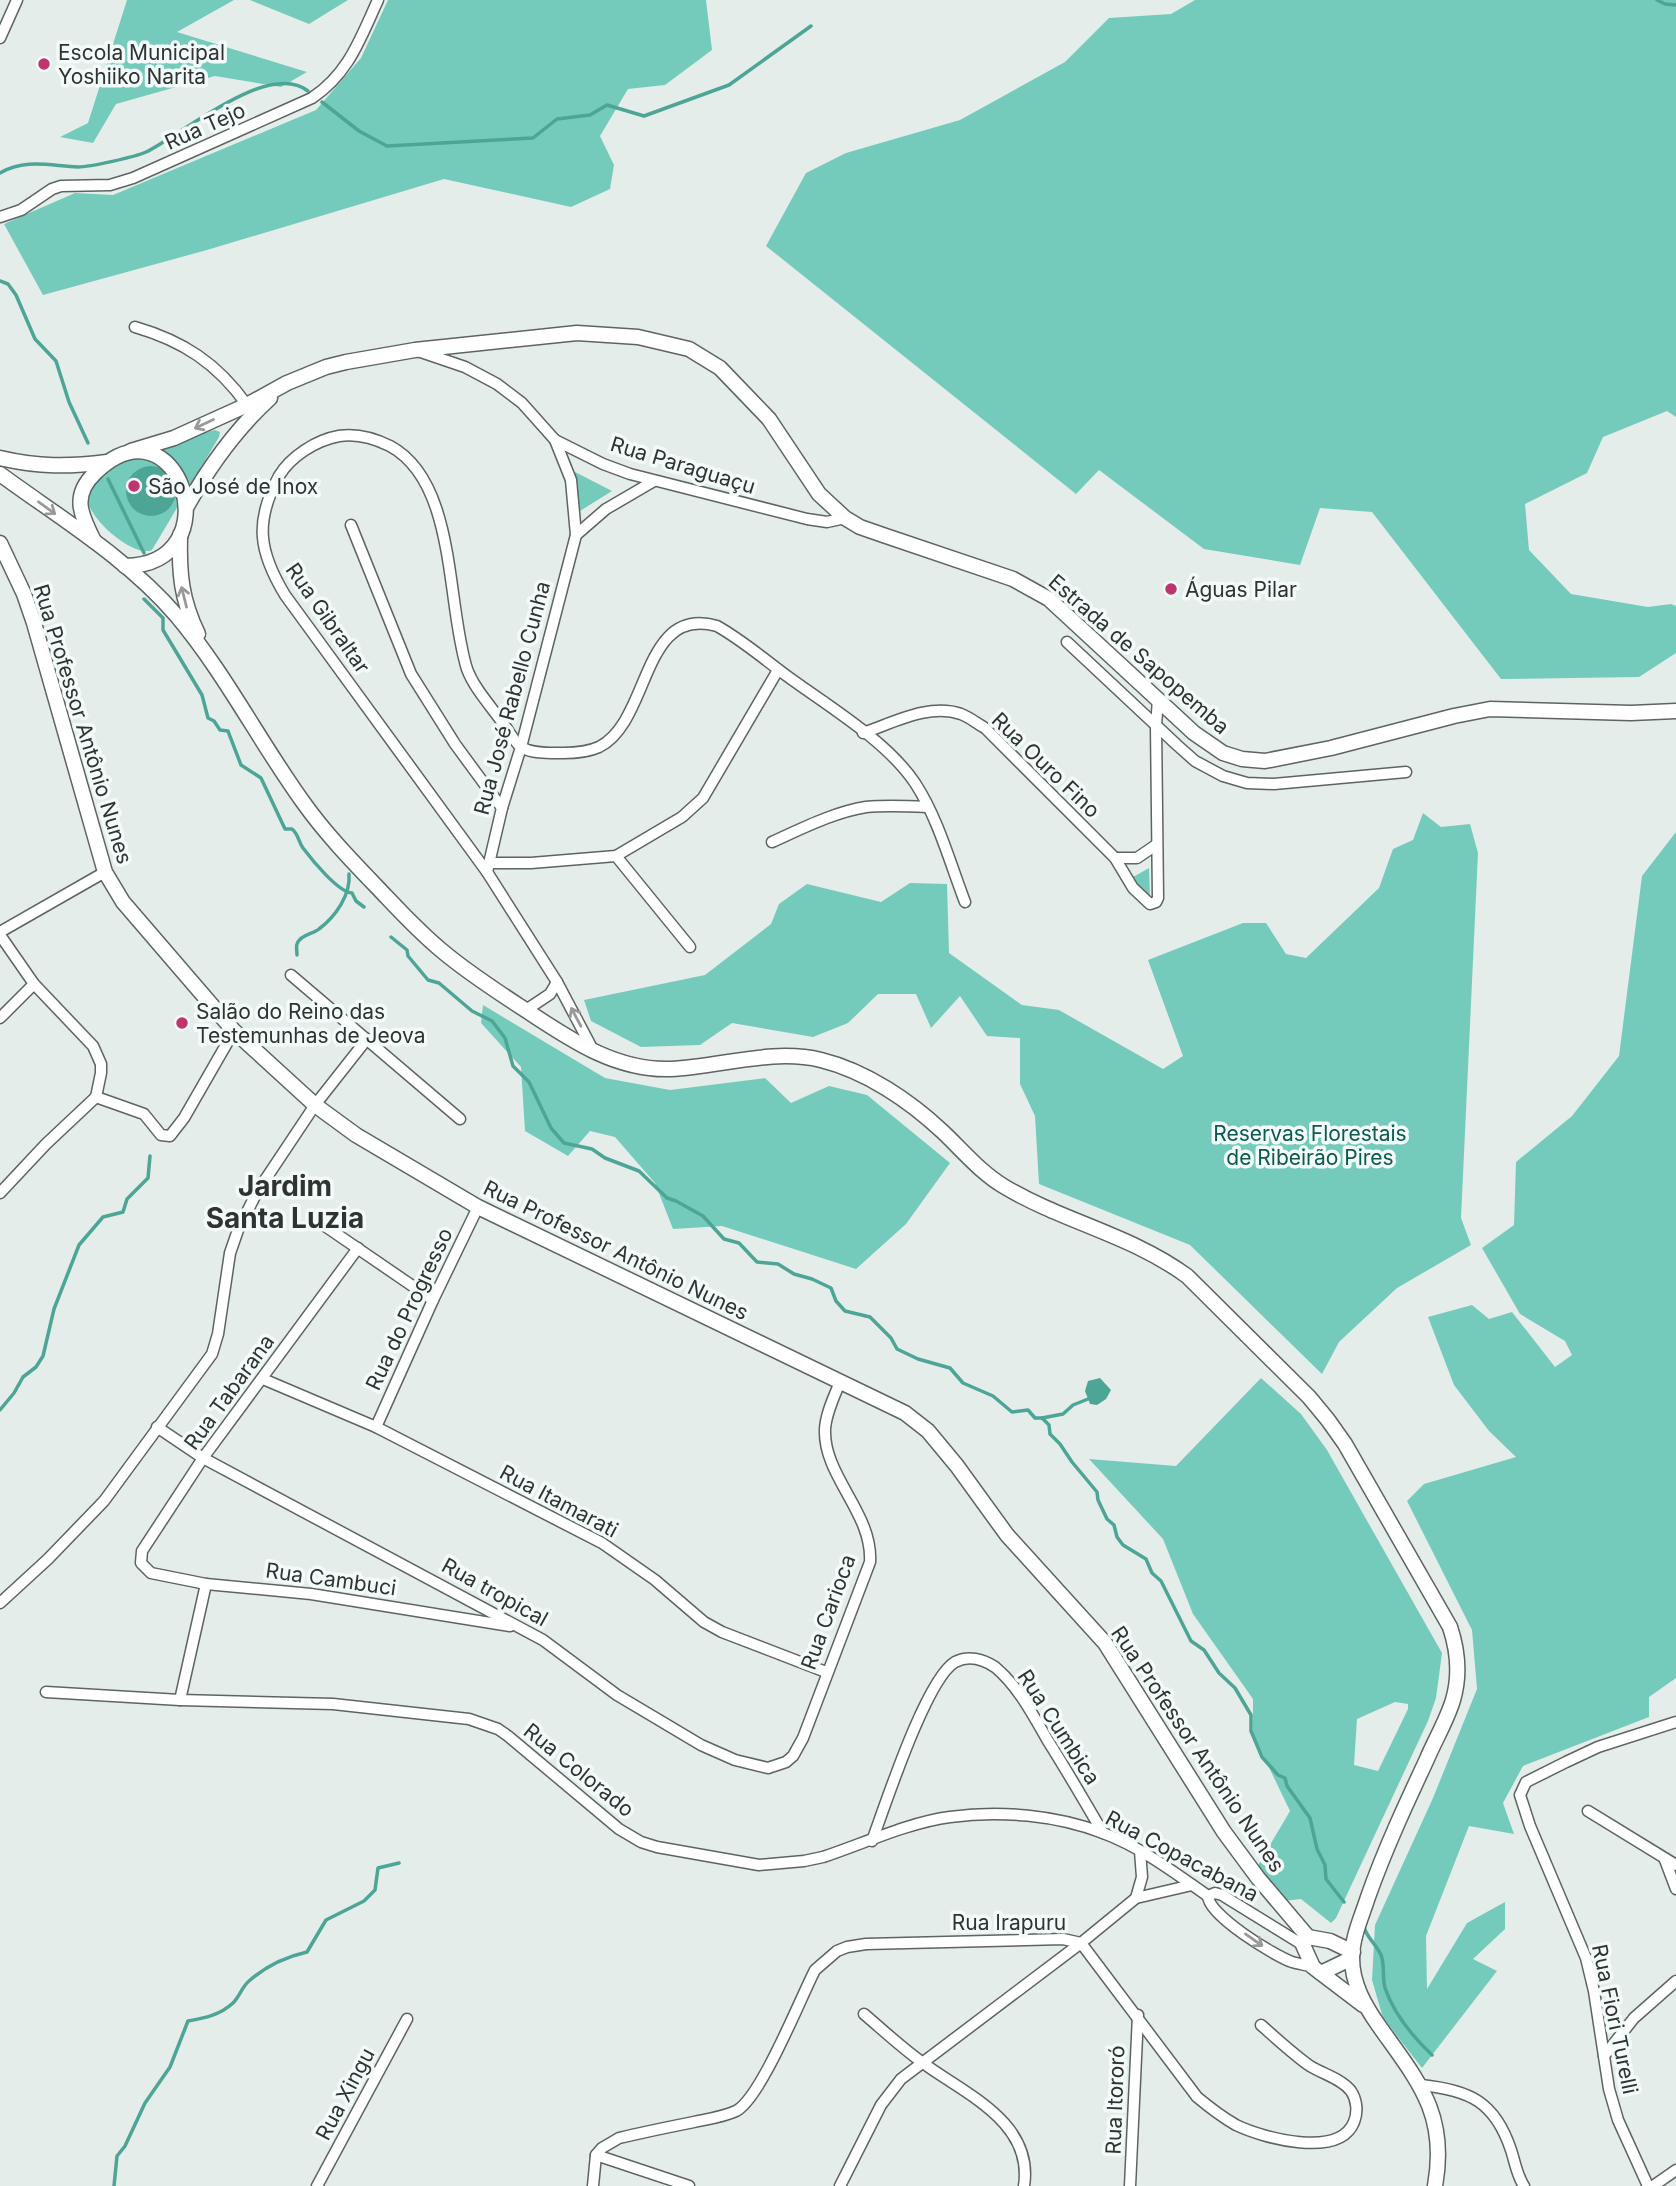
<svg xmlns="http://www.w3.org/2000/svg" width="1676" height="2186" font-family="Inter,sans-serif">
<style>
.green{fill:#75cbbb;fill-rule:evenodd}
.water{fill:#4da596}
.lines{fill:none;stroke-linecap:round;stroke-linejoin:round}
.stream{stroke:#4da596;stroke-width:3.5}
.street-casing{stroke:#5d6462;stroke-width:13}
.secondary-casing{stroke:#5d6462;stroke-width:17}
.street{stroke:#fff;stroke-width:10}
.secondary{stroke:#fff;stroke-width:14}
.oneway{stroke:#989998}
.poi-dot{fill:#c0356e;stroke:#f2fbf9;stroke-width:2.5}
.labels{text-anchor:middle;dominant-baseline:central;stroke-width:7;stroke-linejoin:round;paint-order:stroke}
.poi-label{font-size:21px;fill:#303332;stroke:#f2fbf9;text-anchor:start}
.street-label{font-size:21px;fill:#303332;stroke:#f2fbf9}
.park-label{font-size:21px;fill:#0d594e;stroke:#f2fbf9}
.district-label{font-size:28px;font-weight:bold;fill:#303332;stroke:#f2fbf9}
</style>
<rect width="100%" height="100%" fill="#e5edeb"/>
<g class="green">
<path d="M127,0H234L177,32L307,72L281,87L215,76L116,104L93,143L60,137L88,123Z"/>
<path d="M250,0H348L309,24Z"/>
<path d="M388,0H706L712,50L665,85L628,89L600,136L614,165L610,189L571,207L444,179L207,250L43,295L4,224L75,193L113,195L316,110L361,58Z"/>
<path d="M1195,0H1676V417L1667,411L1603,437L1587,473L1525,504L1529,550L1571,594L1648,607L1671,604L1676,606V653L1639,677L1501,679L1372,512L1320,508L1300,565L1204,549L1099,470L1076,494L766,246L806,173L846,153L960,120L1065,62L1109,18L1171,14Z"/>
<path d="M215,430L220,432L219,437L152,550C134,559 81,514 87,492C88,487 94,478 99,474C104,470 113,468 118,465C149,452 182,436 215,430Z"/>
<path d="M575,472L612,491L580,511Z"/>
<path d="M1423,813L1441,827L1470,824L1478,853L1461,1218L1471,1245L1397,1288L1339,1342L1322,1374L1190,1245L1039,1184L1035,1116L1020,1084V1038L987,1036L960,996L931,1028L916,994H878L848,1023L813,1037L732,1023L700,1045L641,1047L591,1021L584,1000L705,975L771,924L779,904L807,884L881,902L910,883L947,884L949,953L1022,1005L1059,1010L1163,1069L1183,1056L1148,960L1243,923H1266L1286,954L1306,958L1379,888L1393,849L1413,840Z"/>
<path d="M1676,832V1678L1649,1697V1717L1523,1766L1503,1803L1514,1834L1469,1826L1426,1936L1427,1989L1467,1923L1505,1902V1929L1473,1959L1497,1971L1422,2068L1383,2018L1372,1980L1375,1925L1433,1798L1477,1689L1472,1630L1407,1501L1424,1484L1516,1457L1489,1431L1454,1385L1428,1317L1472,1305L1489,1319L1512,1312L1555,1367L1572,1355L1565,1341L1520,1314L1482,1248L1514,1225L1516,1162L1572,1116L1619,1056L1642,876Z"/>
<path d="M1149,868L1150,900L1126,876H1135Z"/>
<path d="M483,1005L605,1078L670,1090L765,1078L791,1103L829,1086L867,1095L950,1163L906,1224L856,1269L722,1226L673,1229L655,1183L615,1137L590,1131L568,1156L525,1131L521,1067L481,1023Z"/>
<path d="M1261,1378L1301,1414L1327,1450L1442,1653L1436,1698L1428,1721L1336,1918L1331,1923L1301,1899L1284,1901L1256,1869L1290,1811L1253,1734V1699L1193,1614L1163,1539L1089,1459L1176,1466ZM1395,1702L1408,1704V1709L1378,1771L1354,1765L1357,1719Z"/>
</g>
<g class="water">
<circle cx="151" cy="491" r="25"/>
<path d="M1100,1378L1111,1390L1106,1399L1097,1405L1090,1404L1085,1391L1088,1381Z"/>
</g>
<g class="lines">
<g class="stream">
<path d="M1657,0L1665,4L1676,5"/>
<path d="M322,102L359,131L387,146L533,138L557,119L590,115L607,105L644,116L729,85L811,26"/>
<path d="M0,173C25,158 51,166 78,167C90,167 135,157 146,152C183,134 268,60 308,91"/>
<path d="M0,281L8,284L16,295L35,339L56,361L69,402L88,443"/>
<path d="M108,479L144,553"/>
<path d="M144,599L163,618V630L202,695L208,718L214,721L220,730L228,731L241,765L261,778L285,829H292C299,835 298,841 303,848C312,860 338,892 352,893L356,901L364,907"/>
<path d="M391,937L407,950L408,956L428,980L439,983L472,1011L492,1021L505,1038L513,1066L529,1082L551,1128L564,1143L592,1149L605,1158L639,1171L667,1198L676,1201L703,1216L724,1239L739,1243L757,1262L778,1264L794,1274L812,1279L831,1288L836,1301L845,1311L870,1317L891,1338L897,1349L918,1359L950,1368L963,1383L993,1396L1012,1412L1028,1410L1035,1418H1042L1049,1425L1050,1434L1060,1444L1072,1462L1097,1492L1098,1500L1107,1519L1114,1525L1117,1537L1123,1545L1146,1559L1152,1573L1161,1581L1191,1641L1204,1650L1219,1673L1235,1688L1251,1715V1731L1262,1757L1278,1775L1285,1778L1287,1786L1310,1818L1317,1849L1325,1865L1326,1879L1344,1902"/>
<path d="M297,955C297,952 296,946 297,944C300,935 313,934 319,929C335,917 351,895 349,874"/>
<path d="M0,1410L14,1393L23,1377L36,1367L43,1356L54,1309L79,1245L103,1217L123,1212L127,1199L148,1178L150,1156"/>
<path d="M1042,1418L1063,1414L1073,1405L1088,1399"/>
<path d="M1364,1927C1367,1938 1376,1944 1381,1955C1385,1965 1382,1977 1385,1988C1394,2014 1412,2036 1432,2055"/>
<path d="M114,2186L117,2156L125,2146L145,2103L170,2067L188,2021C205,2018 220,2015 233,2003C239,1997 242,1987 249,1981C266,1966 285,1957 307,1952L326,1920L364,1901L375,1890L378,1868L399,1863"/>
</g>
<defs>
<g id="street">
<path d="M0,38L17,0"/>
<path d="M0,217L21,210L52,189L61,186L110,185L133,178L312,98C349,73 360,39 378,0"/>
<path d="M135,327C183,341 217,363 247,405"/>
<path d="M418,351L465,367L497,384L522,403L555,440L603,464L630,474L807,519L827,522L845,518"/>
<path d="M351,525L411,674L455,744L502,808"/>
<path d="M576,535L606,509L654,481"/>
<path d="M1067,642L1177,745L1195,761L1223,776L1247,783L1274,784L1406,772"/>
<path d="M863,733C893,723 929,703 961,714C969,717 978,724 985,728L1115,858L1133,888L1150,904L1156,902L1158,898L1156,725L1158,700"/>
<path d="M772,842C801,829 834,812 866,807C886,805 907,806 927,807"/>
<path d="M616,856L690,947"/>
<path d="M1115,858H1137L1156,845"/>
<path d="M489,863H531L616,856L682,817L703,798L778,670"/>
<path d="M487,872L502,808L521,747L576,535L571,480L555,440"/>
<path d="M0,932L105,872"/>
<path d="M0,935L34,984L93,1046L101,1064V1073L96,1097"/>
<path d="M291,975L460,1119"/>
<path d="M526,1010L550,994L557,982"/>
<path d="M0,1018L34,984"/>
<path d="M593,1050L557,982L487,872L285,595C259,552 254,522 279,476C290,457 316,440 339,436C357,433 374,438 390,446C457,482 446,603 467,669C474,688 490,705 502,722C508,729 514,742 521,747C532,754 551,753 563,753C575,753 588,752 599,747C651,721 641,604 717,626C742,640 764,659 787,676C828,706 887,741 915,783C938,818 950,863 965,902"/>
<path d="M96,1097L144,1114L161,1135L170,1136L184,1118L234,1031"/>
<path d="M0,1193L46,1144L96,1097"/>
<path d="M322,1224L433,1300"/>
<path d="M358,1248L203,1458L142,1551L141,1563L151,1573L206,1584L311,1594L510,1626"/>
<path d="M263,1379L376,1427L602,1543L655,1580L704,1622L722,1632L826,1672"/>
<path d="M157,1427L203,1458L543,1640L617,1695L701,1745L735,1760L768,1768L786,1762L793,1756L803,1738L870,1562C873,1513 823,1476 825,1429C826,1413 834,1397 840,1382"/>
<path d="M376,1427L433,1300L478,1207"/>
<path d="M0,1603L48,1559L104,1501L212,1354L218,1334L230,1253L238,1230L257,1192L315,1105L367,1039"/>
<path d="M46,1692L180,1700L333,1704L469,1719L498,1729L508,1736L619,1829L641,1842L657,1847L759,1865L804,1861L823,1857C862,1844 910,1822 950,1817C1000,1810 1056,1815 1103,1833C1141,1847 1175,1873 1208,1896L1215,1893L1222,1895L1303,1945"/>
<path d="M180,1700L206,1584"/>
<path d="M1588,1811L1676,1865"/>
<path d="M872,1841C885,1806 926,1679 955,1662C968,1655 983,1659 995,1667C1018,1686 1033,1715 1048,1741C1067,1771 1085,1802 1103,1833"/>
<path d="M1665,1860L1676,1889"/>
<path d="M1208,1896C1208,1915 1273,1955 1292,1962C1299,1964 1306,1965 1313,1967"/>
<path d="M1136,1898L1142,1877L1140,1851"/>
<path d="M864,2014C884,2031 902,2048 923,2063C965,2094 1034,2122 1024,2186"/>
<path d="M1604,2056L1634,2018L1676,1981"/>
<path d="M1421,2085C1470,2090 1495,2102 1511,2150C1515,2162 1517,2176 1524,2186"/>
<path d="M596,2155L689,2186"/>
<path d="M317,2186L407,2019"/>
<path d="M593,2186L596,2155L602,2148L619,2138C644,2132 669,2127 694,2122C708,2119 723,2117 736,2111C761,2098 800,1999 815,1970L837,1951L847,1947L866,1944L1063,1939L1081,1943L1197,2097C1209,2107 1222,2117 1236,2125C1263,2138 1339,2159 1354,2122C1358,2112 1357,2100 1351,2091C1342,2079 1323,2074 1310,2066C1293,2054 1277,2039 1261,2025"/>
<path d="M840,2186L881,2105L901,2079L1081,1943L1136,1898L1192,1885"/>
<path d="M1130,2186L1138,2015"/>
<path d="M1648,2186L1618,2120L1609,2089L1594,1991L1586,1958L1530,1826L1520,1795L1526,1782L1566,1762L1598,1747L1676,1722"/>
<path d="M1653,2186L1676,2170"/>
</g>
<g id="secondary">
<path d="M131,451L174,438L247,405L287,383L326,367L346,362L415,350L577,333L638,337L689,349L720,368L769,419L819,494L845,518L860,527L883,535L1013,579L1049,599L1194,733L1223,753L1242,759L1265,761L1331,748L1454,716L1490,709L1631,713L1676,711"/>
<path d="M0,458C39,467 68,467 107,462"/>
<path d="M0,474C60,518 127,558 176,615C225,673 259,741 303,802C325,833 351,860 377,887C398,909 418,931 441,950C468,973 498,992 527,1011C571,1040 616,1071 671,1069C720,1067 772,1048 821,1060C866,1071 910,1101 943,1132C963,1151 981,1173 1005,1187C1064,1222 1131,1235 1187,1276L1309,1397L1328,1420L1345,1444L1450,1627C1458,1651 1460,1676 1453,1700C1447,1720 1435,1740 1427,1759C1406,1804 1385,1849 1368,1897C1362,1916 1352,1937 1352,1958C1352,1984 1365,2006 1379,2026C1418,2081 1448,2114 1435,2186"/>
<path d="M187,506C210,465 235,430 270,398"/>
<path d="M180,535C179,573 181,599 198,634"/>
<path d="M94,541C81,515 71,496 95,473C179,392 234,565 125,566"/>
<path d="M0,543L24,594L34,623L105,872L123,902L234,1031L315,1105L356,1135L478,1207L905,1413L928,1431L957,1466L1007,1535L1105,1643L1224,1832L1258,1878L1308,1937"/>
<path d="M1308,1937L1303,1945L1313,1967L1363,2005"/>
<path d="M1308,1937L1330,1941L1353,1952"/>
<path d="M1321,1973L1352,1958"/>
</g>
</defs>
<use href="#street" class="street-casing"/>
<use href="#secondary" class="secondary-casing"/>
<use href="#street" class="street"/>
<use href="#secondary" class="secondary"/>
</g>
<defs><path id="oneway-shaft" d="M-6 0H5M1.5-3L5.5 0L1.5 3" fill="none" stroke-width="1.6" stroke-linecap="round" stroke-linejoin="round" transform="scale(1.75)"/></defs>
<g class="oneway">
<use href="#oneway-shaft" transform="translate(204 424) rotate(155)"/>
<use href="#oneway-shaft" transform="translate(47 508) rotate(36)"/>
<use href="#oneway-shaft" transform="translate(184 597) rotate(-104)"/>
<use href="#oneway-shaft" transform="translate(576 1017) rotate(-118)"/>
<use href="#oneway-shaft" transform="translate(1254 1940) rotate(35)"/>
</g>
<g class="poi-dot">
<circle cx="44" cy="64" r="7"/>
<circle cx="134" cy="486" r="7"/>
<circle cx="1171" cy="589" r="7"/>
<circle cx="182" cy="1023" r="7"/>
</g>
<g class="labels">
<g class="poi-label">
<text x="58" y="52">Escola Municipal<tspan x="58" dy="24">Yoshiiko Narita</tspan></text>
<text x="148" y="486">São José de Inox</text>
<text x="1185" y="589">Águas Pilar</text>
<text x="196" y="1011">Salão do Reino das<tspan x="196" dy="24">Testemunhas de Jeova</tspan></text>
</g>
<g class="street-label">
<text transform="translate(205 126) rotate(-24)">Rua Tejo</text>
<text transform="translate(683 465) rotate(17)">Rua Paraguaçu</text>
<text transform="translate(328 618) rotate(55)">Rua Gibraltar</text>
<text transform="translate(1139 654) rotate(41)">Estrada de Sapopemba</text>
<text transform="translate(512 698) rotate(-75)">Rua José Rabello Cunha</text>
<text transform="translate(83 724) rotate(73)">Rua Professor Antônio Nunes</text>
<text transform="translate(1046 765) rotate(44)">Rua Ouro Fino</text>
<text transform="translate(616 1250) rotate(26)">Rua Professor Antônio Nunes</text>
<text transform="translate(409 1309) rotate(-65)">Rua do Progresso</text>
<text transform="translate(229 1392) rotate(-54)">Rua Tabarana</text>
<text transform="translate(559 1501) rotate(28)">Rua Itamarati</text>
<text transform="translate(331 1579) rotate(8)">Rua Cambuci</text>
<text transform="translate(495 1592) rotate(29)">Rua tropical</text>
<text transform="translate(828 1612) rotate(-70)">Rua Carioca</text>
<text transform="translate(1059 1727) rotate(57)">Rua Cumbica</text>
<text transform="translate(1198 1749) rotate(56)">Rua Professor Antônio Nunes</text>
<text transform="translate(579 1770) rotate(39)">Rua Colorado</text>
<text transform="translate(1182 1856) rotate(28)">Rua Copacabana</text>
<text x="1009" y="1922">Rua Irapuru</text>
<text transform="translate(1615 2019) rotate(78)">Rua Fiori Turelli</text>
<text transform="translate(345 2094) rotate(-62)">Rua Xingu</text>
<text transform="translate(1115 2100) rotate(-88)">Rua Itororó</text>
</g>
<g class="park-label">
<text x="1310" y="1133">Reservas Florestais<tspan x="1310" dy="24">de Ribeirão Pires</tspan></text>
</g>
<g class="district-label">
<text x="285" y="1186">Jardim<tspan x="285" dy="32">Santa Luzia</tspan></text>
</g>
</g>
</svg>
